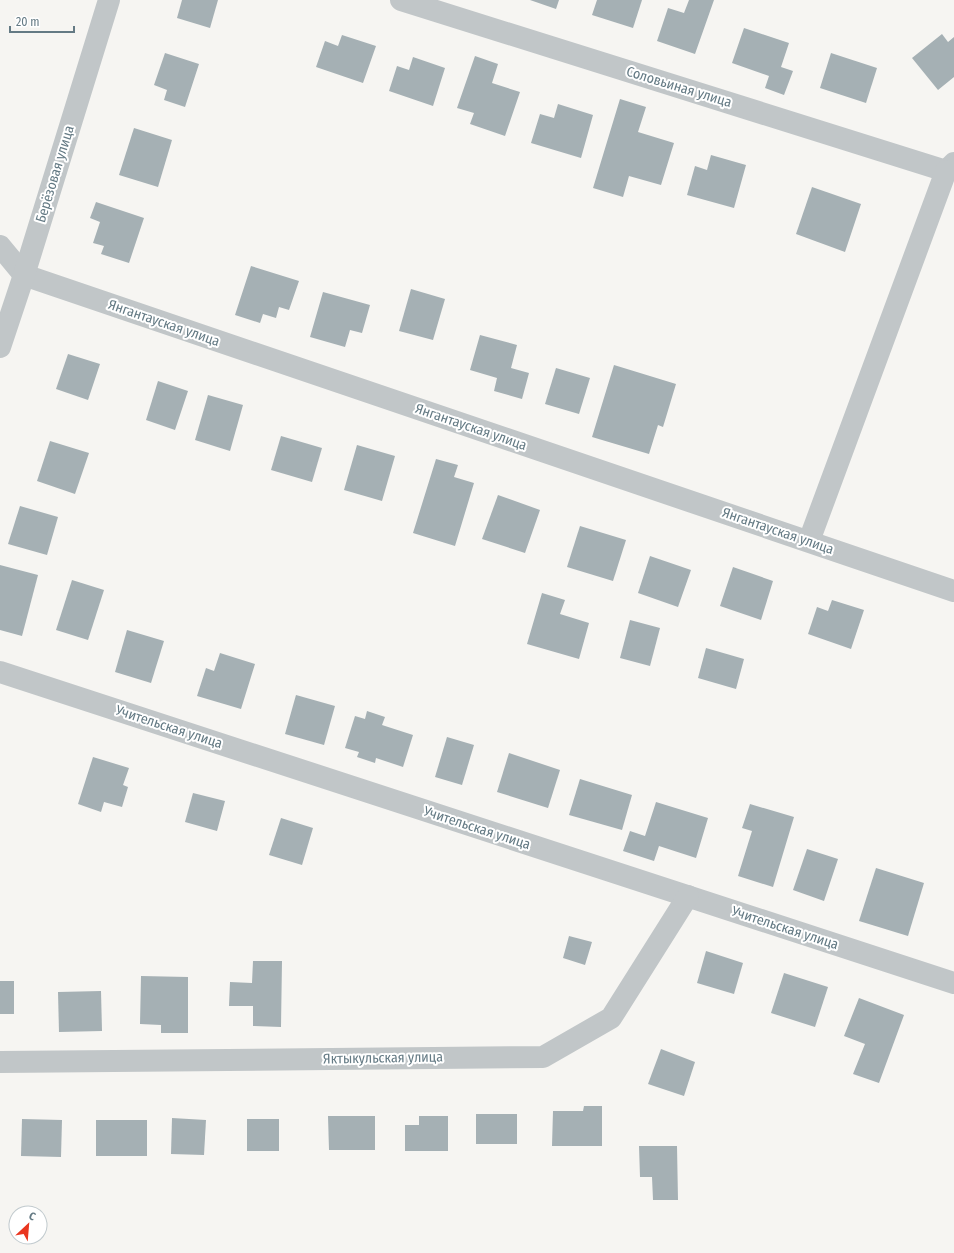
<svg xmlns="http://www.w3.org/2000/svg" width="954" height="1253" font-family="'Fira Sans Condensed',sans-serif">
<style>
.building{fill:#a5b0b4}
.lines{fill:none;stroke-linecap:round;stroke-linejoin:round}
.minor{stroke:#c1c6c8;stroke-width:22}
.labels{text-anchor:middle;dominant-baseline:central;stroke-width:4;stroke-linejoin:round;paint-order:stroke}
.street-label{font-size:14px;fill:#647a84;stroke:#fff}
</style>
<rect width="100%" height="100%" fill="#f6f5f2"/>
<g class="building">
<path d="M182,0H218L210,28L177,18Z"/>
<path d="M530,0H559L556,9Z"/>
<path d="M597,0H642L633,28L592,15Z"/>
<path d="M689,0H714L695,54L657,41L668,8L684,13Z"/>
<path d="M744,28L789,43L781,67L793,71L784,95L765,88L769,76L732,63Z"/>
<path d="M942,34L948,42L954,37V77L938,90L912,58Z"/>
<path d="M342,35L376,46L363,83L316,67L325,41L338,46Z"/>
<path d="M165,53L199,64L185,107L164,100L167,90L154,85Z"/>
<path d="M831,53L877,68L866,103L820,88Z"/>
<path d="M475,56L498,64L492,83L520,92L505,136L470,124L474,113L457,108Z"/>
<path d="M413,57L445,68L433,106L389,91L397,66L409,70Z"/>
<path d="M620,99L646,107L638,132L674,143L661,185L629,176L623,197L593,188Z"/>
<path d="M558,104L593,115L581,158L531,143L540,114L554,118Z"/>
<path d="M134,128L172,140L158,187L119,175Z"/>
<path d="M711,155L746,165L734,208L687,195L695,166L707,170Z"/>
<path d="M812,187L861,204L845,252L796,234Z"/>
<path d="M96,202L144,218L129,263L101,254L104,246L93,243L100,222L90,218Z"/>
<path d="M251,266L299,281L289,310L279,307L276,318L263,314L260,323L235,315Z"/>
<path d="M411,289L445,299L433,340L399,331Z"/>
<path d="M323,292L370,305L362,333L350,330L345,347L310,337Z"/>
<path d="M480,335L517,345L511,368L529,373L522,399L494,391L497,378L470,370Z"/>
<path d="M68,354L100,364L88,400L56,389Z"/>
<path d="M614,365L676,384L663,427L658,425L649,454L592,437Z"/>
<path d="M556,368L590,378L579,414L545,404Z"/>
<path d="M158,381L188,391L175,430L146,420Z"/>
<path d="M208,395L243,405L230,451L195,440Z"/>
<path d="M281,436L322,448L312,482L271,470Z"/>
<path d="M50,441L89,453L75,494L37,481Z"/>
<path d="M357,445L395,456L382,501L344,490Z"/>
<path d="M436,459L458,465L454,477L474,483L455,546L413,533Z"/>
<path d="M498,495L540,510L525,553L482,539Z"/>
<path d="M20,506L58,517L47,555L8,544Z"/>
<path d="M580,526L626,540L613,581L567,567Z"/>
<path d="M650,556L691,570L678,607L638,593Z"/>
<path d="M0,565L38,575L22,636L0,630Z"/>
<path d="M733,567L773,581L761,620L720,606Z"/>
<path d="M72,580L104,590L88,640L56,630Z"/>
<path d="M542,593L565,600L560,614L589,623L579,659L527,644Z"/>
<path d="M832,600L864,610L851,649L808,634L817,607L828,611Z"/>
<path d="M630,620L660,628L650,666L620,658Z"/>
<path d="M127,630L164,641L151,683L115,672Z"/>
<path d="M706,648L744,659L736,689L698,678Z"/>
<path d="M220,653L255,664L241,709L197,696L206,668L214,671Z"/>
<path d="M296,695L335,706L324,745L285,734Z"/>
<path d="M367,711L385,717L382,725L413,735L403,767L376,758L375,763L357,757L359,752L345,748L355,716L365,719Z"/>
<path d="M447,737L474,745L462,785L435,777Z"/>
<path d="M509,753L560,770L548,808L497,792Z"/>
<path d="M93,757L129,768L123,785L128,787L122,807L104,802L101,812L78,804Z"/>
<path d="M580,779L632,795L622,830L569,815Z"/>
<path d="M193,793L225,801L217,831L185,822Z"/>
<path d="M656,802L708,818L696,858L659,846L654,861L623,851L630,831L645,836Z"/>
<path d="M750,804L794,817L773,887L738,876L752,831L742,828Z"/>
<path d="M281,818L313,828L302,865L269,855Z"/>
<path d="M807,849L838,859L824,901L793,890Z"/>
<path d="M876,868L924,883L908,936L859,921Z"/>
<path d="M569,936L592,942L585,965L563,958Z"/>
<path d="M706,951L743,963L734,994L697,983Z"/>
<path d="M253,961H282L281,1027L253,1026V1006H229L230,982L252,983Z"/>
<path d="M784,973L828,987L815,1027L771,1013Z"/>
<path d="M141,976L188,977V1033H161V1025L140,1024Z"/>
<rect x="0" y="981" width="14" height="33"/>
<path d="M101,991L102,1031L59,1032L58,992Z"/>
<path d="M859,998L904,1015L879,1083L853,1074L865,1044L844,1036Z"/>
<path d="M661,1049L695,1062L684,1096L648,1084Z"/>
<path d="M584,1106H602V1146H552L553,1111H583Z"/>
<rect x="476" y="1114" width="41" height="30"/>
<path d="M328,1116H375V1150H329Z"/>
<path d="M419,1116H448V1151H405V1125H419Z"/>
<path d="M172,1118L206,1120L204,1155L171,1154Z"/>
<path d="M22,1119L62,1120L61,1157L21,1156Z"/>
<rect x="247" y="1119" width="32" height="32"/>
<rect x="96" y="1120" width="51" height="36"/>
<path d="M639,1146H677L678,1200H653L652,1177H640Z"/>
</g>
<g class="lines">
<g class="minor">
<path d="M401,0L946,171L954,163"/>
<path d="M0,246L24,275L954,591"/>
<path d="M0,347L24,275L109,0"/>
<path d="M809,541L946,171"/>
<path d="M0,672L954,983"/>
<path d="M0,1062L543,1057L611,1018L688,896"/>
</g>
</g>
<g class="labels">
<g class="street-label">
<text transform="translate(679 87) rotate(17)">Соловьиная улица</text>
<text transform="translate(55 174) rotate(-73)">Берёзовая улица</text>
<text transform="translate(164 323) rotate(19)">Янгантауская улица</text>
<text transform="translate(471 427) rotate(19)">Янгантауская улица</text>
<text transform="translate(778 531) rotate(19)">Янгантауская улица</text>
<text transform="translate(169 727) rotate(18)">Учительская улица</text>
<text transform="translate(477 828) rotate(18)">Учительская улица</text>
<text transform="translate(785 928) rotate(18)">Учительская улица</text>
<text transform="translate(383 1058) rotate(-1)">Яктыкульская улица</text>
</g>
</g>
<g transform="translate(28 1225) rotate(26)"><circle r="19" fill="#ffffff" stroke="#c1cace"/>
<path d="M0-3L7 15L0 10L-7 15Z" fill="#e9361f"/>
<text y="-6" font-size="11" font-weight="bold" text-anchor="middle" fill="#647a84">С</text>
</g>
<path d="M10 26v6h64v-6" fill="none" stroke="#647a84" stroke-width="2"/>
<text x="16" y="26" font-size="12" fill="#647a84" stroke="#ffffff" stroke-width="3" paint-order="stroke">20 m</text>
</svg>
